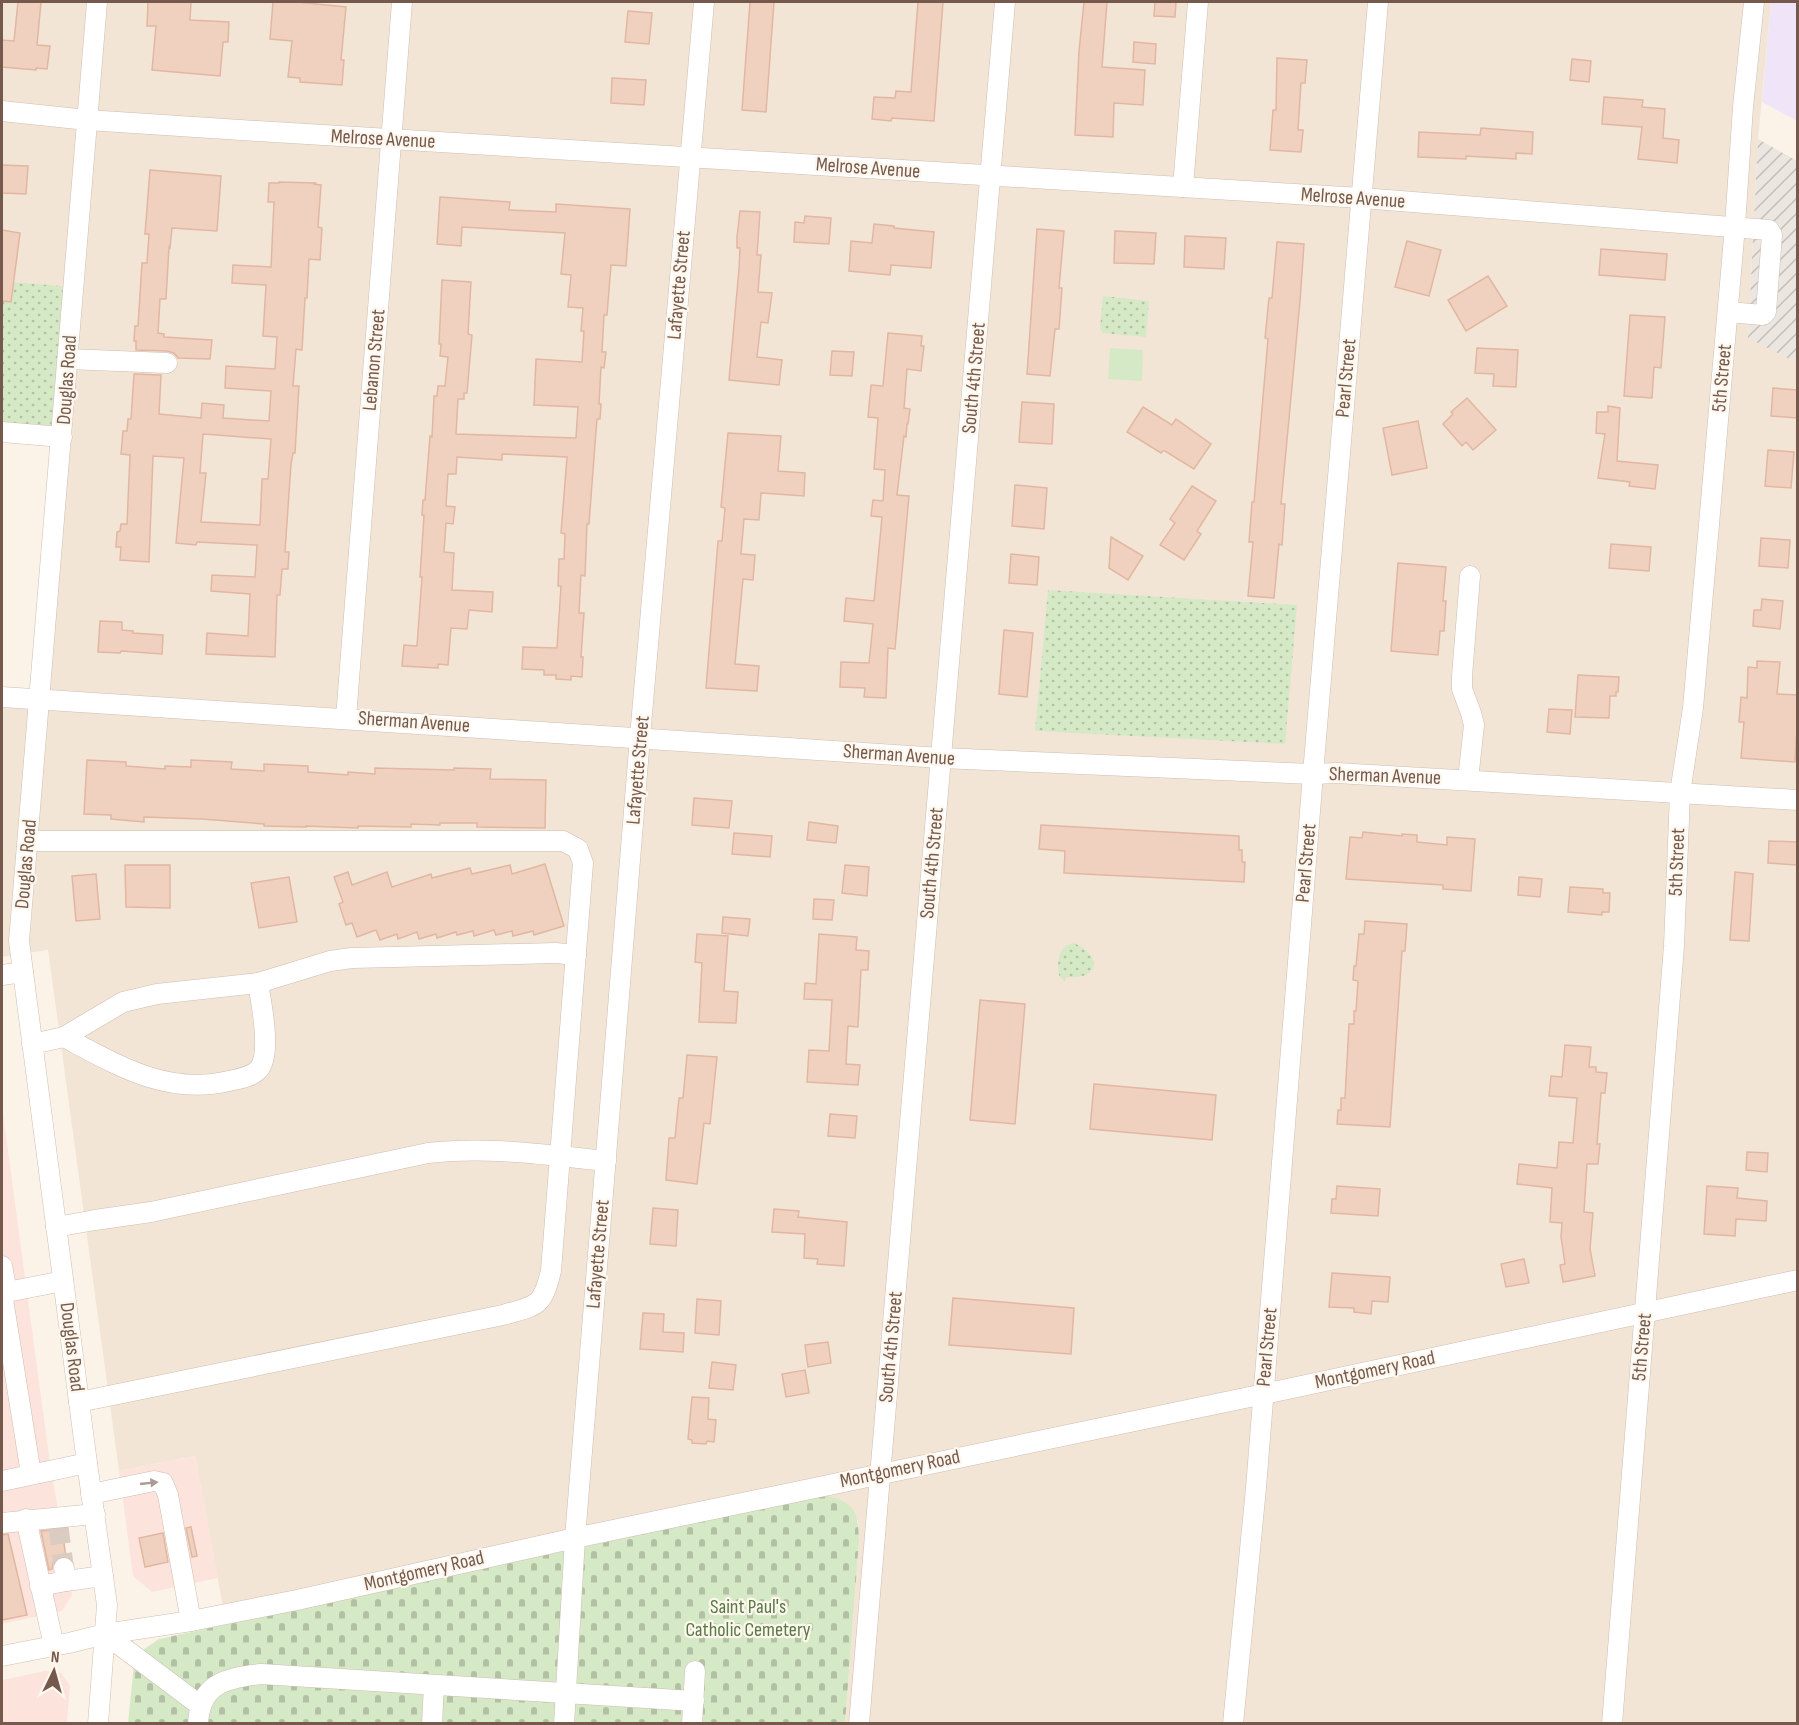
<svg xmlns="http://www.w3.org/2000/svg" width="1799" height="1725" font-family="'Sofia Sans Condensed',sans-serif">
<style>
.residential{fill:#f3e5d6}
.commercial{fill:#fce4dc}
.industrial{fill:url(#industrial-furrows)}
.education{fill:#f0e4f8}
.green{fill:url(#green-dots)}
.cemetery{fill:url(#cemetery-stones)}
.pitch{fill:#d6e9c6}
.building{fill:#f0d1c0;stroke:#e2b7a1;stroke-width:1.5;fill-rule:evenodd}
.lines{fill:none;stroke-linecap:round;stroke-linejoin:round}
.minor-tunnel{stroke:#daccc1;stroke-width:20;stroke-dasharray:20 10;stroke-linecap:butt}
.minor-casing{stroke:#cfbdb0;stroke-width:21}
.minor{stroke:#fff;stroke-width:20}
.oneway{fill:#ac9b94}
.labels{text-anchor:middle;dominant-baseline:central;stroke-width:4.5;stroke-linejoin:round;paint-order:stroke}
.street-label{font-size:20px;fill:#75594c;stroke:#fef7ee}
.park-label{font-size:20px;fill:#577a44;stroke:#fef7ee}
</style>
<defs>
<pattern id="industrial-furrows" width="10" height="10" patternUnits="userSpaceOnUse" patternTransform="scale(1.5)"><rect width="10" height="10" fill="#ece6e1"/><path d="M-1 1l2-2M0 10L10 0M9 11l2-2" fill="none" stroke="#c4bdb9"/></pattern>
<pattern id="green-dots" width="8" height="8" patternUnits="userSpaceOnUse" patternTransform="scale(1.5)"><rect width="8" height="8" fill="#d6e9c6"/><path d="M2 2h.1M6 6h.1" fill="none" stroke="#b2c0a3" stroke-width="1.8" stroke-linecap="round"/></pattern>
<pattern id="cemetery-stones" width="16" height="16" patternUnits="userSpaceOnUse" patternTransform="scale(1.5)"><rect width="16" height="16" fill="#d6e9c6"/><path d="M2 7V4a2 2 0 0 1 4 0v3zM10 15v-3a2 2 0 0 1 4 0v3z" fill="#b2c0a3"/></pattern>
</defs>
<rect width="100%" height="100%" fill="#fcf3e8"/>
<path class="residential" d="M2,2H1771L1758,139L1748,337L1798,363L1797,1723H845L859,1541L858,1521L823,1495L226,1624L195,1456L119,1471L48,950L2,957V702L33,705L72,287L2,281Z"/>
<g class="commercial">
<path d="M2,1106L49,1456L72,1595L62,1611L2,1624Z"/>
<path d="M195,1456L218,1578L152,1592L133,1576L119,1471Z"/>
<path d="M45,1671L61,1673L70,1686L67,1723H2V1680Z"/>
</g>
<path class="industrial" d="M1758,139L1797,161V363L1748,338Z"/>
<path class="education" d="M1771,2H1797V121L1762,102Z"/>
<g class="green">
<path d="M2,281L73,287L61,442L2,438Z"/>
<path d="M1103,296L1149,301L1146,337L1103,333L1100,329Z"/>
<path d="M1048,590L1297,605L1285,744L1035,731Z"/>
<path d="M1074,943C1103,956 1100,980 1067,977L1064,981L1059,975C1057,961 1058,946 1074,943Z"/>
</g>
<path class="cemetery" d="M823,1495C854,1501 858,1510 859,1541L845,1723L128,1724L134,1663L144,1649L159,1639Z"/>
<path class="pitch" d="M1110,348L1143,350L1142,381L1108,379Z"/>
<g class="building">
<path d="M18,2H41L37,45L50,46L47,69L36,68V70L2,67V40L14,41Z"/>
<path d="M148,2H191L190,20L229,22L228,42H223L220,76L152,70L156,26H147Z"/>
<path d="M273,2H297L346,7L341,60H344L342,85L300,82V78L288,77L292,41L270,39Z"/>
<path d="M750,2H774L766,112L742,110Z"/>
<path d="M918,2H943L934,121L892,118L891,121L872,119L874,97L895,98L896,91L911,92Z"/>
<path d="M1084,2H1107L1102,67L1145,70L1143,105L1114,103L1113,137L1075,135L1079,51Z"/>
<path d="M1155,2H1176L1175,17L1154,16Z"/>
<path d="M628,11L652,13L649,44L625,42Z"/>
<path d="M1134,42L1156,44L1155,64L1133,62Z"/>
<path d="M1277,58L1307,60L1305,83H1301L1298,130H1303L1301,152L1270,150L1273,110H1276Z"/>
<path d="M1572,59L1591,61L1589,82L1570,80Z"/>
<path d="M612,78L646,80L644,105L611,103Z"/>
<path d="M1604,97L1643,100L1642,107L1665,109L1663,138L1679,140L1677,163L1638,159L1642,127L1602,124Z"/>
<path d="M1481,128L1533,132L1532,154L1516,153V159L1466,156V159L1418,157L1419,132L1480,135Z"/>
<path d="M2,165L28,166L26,194L2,193Z"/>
<path d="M150,170L221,176L217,231L172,228L170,248L169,247L166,299H160L158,333L164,334V337L212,340L210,359L178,358L174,353L167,351L136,350V341H134L135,326H138L142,263H147L149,234H145Z"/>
<path d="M279,182L315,183L314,184L321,185L318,227L322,228L320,260L309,259L307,298H305L302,350L296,349L293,386H299L295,453H293L291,464L285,552H289L288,569H282L280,595H277L275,657L206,654L207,633L248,636L250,594L211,591L212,575L255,577L257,545L197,542L196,545L176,543L184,458L153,456L149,562L120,560L121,547H116L117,532L120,531L121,524H127L130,455L121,454L123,431H127L128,419H131L134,374L161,375L159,414L201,418L202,403L212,404L224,405L223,418L269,421L271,391L225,388L226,366L275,369L277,337L263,336L266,285L232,283L233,265L271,267L274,202H268L269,183H279ZM203,434L271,439L268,479H262L260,525L201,522L206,473H200Z"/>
<path d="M440,197L510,202L509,210L556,212V204L630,209L626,266L611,265L607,315H604L602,352H606L604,368L601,367L599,404H601L600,419H597L596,431L589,524H587L585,576L581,575L579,613H584L581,657H583L582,677L571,676V680L556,679V675H544V670L522,669L523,647L557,648L561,586H558L559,559H564L565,534L561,533L567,457L502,454V460L457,457L456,474H448L446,506L455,507L453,524L446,523L444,552L454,553L452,590L493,592L492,612L469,610L467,629L451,628L448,665L438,664V668L402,666L404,645L417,646L422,577H420L424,515H422L423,500H425L430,436L432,437L434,396H437L438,386H445L448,357L440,356L441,344H439L442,280L471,282L468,334L472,335L467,393H464V399H458L456,434L576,438L578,407L534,405L536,359L582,362L584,331H581L583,308L568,307L571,275L561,274L565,233L462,227L461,246L437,244Z"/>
<path d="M740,211L760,212L757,255H761L758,292L772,293L768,323L761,322L757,357L782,360L779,385L729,380L739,269L740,248H737V237Z"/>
<path d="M805,216L831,218L829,244L794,242L795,222L804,223Z"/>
<path d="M874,224L894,226V228L934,232L931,268L891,265L890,275L849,271L851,241L872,243Z"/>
<path d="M1037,229L1064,231L1059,288H1062L1059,329H1055L1050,376L1027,374Z"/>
<path d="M2,230L20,233L11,302L2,301Z"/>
<path d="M1115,231L1156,233L1154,264L1114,263Z"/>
<path d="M1185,236L1226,238L1224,269L1184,267Z"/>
<path d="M1407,241L1441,250L1429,296L1395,287Z"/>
<path d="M1277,242L1304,244L1300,301L1281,504H1285L1282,545L1279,544L1274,598L1248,596L1253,542H1249L1252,502H1254L1268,339L1265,338L1269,298H1272Z"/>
<path d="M1601,249L1667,254L1665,280L1599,275Z"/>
<path d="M1488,276L1507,306L1466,331L1448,300Z"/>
<path d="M1630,315L1665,317L1661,368L1654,367L1652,398L1624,396Z"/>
<path d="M888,333L922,336L921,346H924L921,371L907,369L904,408L910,409L908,424H907L906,437L904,436L897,495L909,496L895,649L888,648L886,698L864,697L865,688L840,687L841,662L869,663L873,624L844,621L846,598L874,601L882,517L871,516L873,500L883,501L885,470L874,469L878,418L868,417L871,385L883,386Z"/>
<path d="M1477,348L1518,350L1516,387L1493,386L1494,374L1475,373Z"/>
<path d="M832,351L854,352L852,376L830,375Z"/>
<path d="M1773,388L1797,390V418L1771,416Z"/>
<path d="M1467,398L1496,430L1473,450L1466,442L1462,446L1443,424L1453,414L1451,412Z"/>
<path d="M1022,402L1054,404L1052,444L1019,442Z"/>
<path d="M1608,406L1620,408L1617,461L1658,465L1655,489L1629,486L1630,482L1598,478L1605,434L1596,433L1597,412H1608Z"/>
<path d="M1143,407L1172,425L1176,419L1211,444L1194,469L1165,451H1163L1161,453L1127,432Z"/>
<path d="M1418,421L1427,468L1392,475L1383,428Z"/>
<path d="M728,433L781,436L778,471L805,473L804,496L761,493L759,520L744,519L741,554L755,555L753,580L743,579L735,664L759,666L757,691L706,688L718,541H722L725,508L721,507Z"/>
<path d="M1768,450L1794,452L1791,488L1765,486Z"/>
<path d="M1015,485L1047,488L1044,529L1012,526Z"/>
<path d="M1192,486L1216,501L1197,531L1201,534L1184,560L1160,545L1175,523L1170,519Z"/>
<path d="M1111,537L1143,556L1128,580L1109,568Z"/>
<path d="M1761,538L1790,540L1788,568L1759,566Z"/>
<path d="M1611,544L1651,547L1649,571L1609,568Z"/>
<path d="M1011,554L1039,557L1037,585L1009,583Z"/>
<path d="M1398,563L1446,567L1443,601H1446L1444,631H1440L1438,655L1391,651Z"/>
<path d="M1762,599L1783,601L1780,629L1753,626L1754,610H1761Z"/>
<path d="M100,621L122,622V630L133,631V633L163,635L162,654L121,651L120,653L98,652Z"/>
<path d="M1004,630L1033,633L1027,697L999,694Z"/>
<path d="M1757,661L1780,662L1777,694L1797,695V728L1795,762L1741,758L1744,722H1739L1741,697L1747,698L1748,667L1757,668Z"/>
<path d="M1578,675L1619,677L1618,692H1616V696H1610L1609,718L1575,717Z"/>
<path d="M1549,709L1572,710L1570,734L1547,732Z"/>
<path d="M87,760L126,762V766L165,769V766L191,767V760L232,762L231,769L264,771V764L308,766V772L348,775V772L375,774V768L454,770V768L491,769L490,779L546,780L545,828L477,827V823H440V825L411,824V827L358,826V828L306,826V827L264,826V824L202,819L144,817V822L111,819V815L84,814Z"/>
<path d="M694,798L732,801L729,828L692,825Z"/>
<path d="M809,822L838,826L836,843L807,840Z"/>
<path d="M1041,825L1239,836V850H1242V862H1245L1244,882L1064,873L1065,851L1039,849Z"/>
<path d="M1363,832L1402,836V834L1417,835V842L1447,845V837L1475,839L1471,891L1443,889V885L1346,879L1350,837L1362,838Z"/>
<path d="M734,833L772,836L770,857L732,854Z"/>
<path d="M1769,841L1797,842V865L1768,863Z"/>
<path d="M545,864L564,926L534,935L533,931L513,936L512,931L496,935L494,930L474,936L473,931L457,935L456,932L437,938L436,934L419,939L417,932L398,939L397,934L380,940L376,930L357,937L352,923L346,925L339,904L343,902L334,877L348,872L352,885L387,872L392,887L431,874L432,878L470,868L472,874L510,865L512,874Z"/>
<path d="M125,865H170V908L126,907Z"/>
<path d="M845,865L869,867L867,896L842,893Z"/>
<path d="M1735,872L1753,874L1749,941L1730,940Z"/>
<path d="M96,874L100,919L76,921L72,876Z"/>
<path d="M289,877L297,922L259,928L251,883Z"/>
<path d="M1519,877L1542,879L1540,897L1518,895Z"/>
<path d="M1570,887L1603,889V893H1610L1609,912H1602V915L1568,912Z"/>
<path d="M814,899L834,900L832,920L813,919Z"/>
<path d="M723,917L750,919L748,936L722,933Z"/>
<path d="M1365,921L1407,924L1405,951H1402L1390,1127L1337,1124L1338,1110H1341V1098H1345L1349,1024H1354V1011H1356L1358,981L1353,980L1354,966H1356L1359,934H1364Z"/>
<path d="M697,934L728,936L724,991L738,992L736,1023L699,1022L702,963L695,962Z"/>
<path d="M819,934L857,937L856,950L869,951L868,970H861L858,1027L848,1026L846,1064L860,1065L858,1085L807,1082L809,1050L829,1051L832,1000L804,999L805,983L816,984Z"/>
<path d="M980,1000L1025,1004L1015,1124L970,1120Z"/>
<path d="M1565,1045L1591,1047L1589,1067H1596V1072L1607,1073L1605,1093H1601L1597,1144H1600L1598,1164H1587L1584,1212L1593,1213L1590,1249L1595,1276L1563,1282L1560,1265L1565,1264L1561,1237L1562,1223L1550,1222L1552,1188L1517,1184L1519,1164L1557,1168L1559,1142L1573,1143L1577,1098L1549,1096L1551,1076L1562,1077Z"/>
<path d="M687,1055L717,1057L710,1124L704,1123L697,1184L666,1180L669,1138H675L679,1098H683Z"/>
<path d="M1094,1084L1216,1095L1212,1140L1090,1129Z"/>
<path d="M830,1114L857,1116L855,1138L828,1136Z"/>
<path d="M1747,1152L1768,1153L1767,1172L1746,1170Z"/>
<path d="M1337,1186L1380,1189L1378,1216L1331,1213L1332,1199H1336Z"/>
<path d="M1707,1186L1738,1188L1737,1198L1767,1201L1766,1221L1736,1219L1735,1236L1704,1234Z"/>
<path d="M653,1208L678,1210L676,1246L650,1244Z"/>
<path d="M774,1209L799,1211L798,1217L847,1222L844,1266L817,1264L818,1259L804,1258L805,1234L772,1232Z"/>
<path d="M1524,1259L1529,1283L1506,1287L1501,1264Z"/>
<path d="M1332,1273L1390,1277L1388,1302L1372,1301L1371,1314L1354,1312V1308L1329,1307Z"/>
<path d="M953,1298L1074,1308L1071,1354L949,1345Z"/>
<path d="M697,1299L721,1301L719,1335L695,1333Z"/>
<path d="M643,1313L664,1314L663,1332L684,1333L683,1352L640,1349Z"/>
<path d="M828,1342L831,1363L808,1367L805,1345Z"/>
<path d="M712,1362L736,1365L733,1390L709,1388Z"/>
<path d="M805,1370L809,1393L786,1397L782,1374Z"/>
<path d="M692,1397L709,1398L708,1419L716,1420L714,1442L707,1441L706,1444L692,1443V1440L688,1439Z"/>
<path d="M191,1527L197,1556L192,1557L186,1528Z"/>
<path d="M62,1529L66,1557L57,1558L53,1563L52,1569L49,1570L41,1531Z"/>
<path d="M163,1533L168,1562L145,1567L139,1538Z"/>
<path d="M8,1534L27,1615L2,1620V1535Z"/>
</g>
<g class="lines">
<path class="minor-tunnel" d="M58,1524L64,1568"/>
<defs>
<g id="minor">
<path d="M97,2L19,941L87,1463L107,1605L98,1724"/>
<path d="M2,111L87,120L257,131L1362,198L1769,230L1772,235L1766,312L1763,315L1728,312"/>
<path d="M1183,187L1198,2"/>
<path d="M68,359L167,363"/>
<path d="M2,432L62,437"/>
<path d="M2,697L941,758L1313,774L1337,773L1798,800"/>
<path d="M346,718L402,2"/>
<path d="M1468,780L1474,725L1471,713L1462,689V676L1470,576"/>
<path d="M28,841H563L578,849L583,863L551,1271C542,1308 537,1305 503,1315L79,1402"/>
<path d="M2,975L23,972"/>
<path d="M64,1037C117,1065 167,1096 229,1081C239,1079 252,1077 259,1069C272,1053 261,1002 258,983"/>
<path d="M32,1044L64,1037L123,1002L157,994L258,983L330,961L352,958L556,953L576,955"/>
<path d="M56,1227L95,1220L151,1212L428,1153C488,1146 547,1155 606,1161"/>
<path d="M2,1266L7,1292"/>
<path d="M2,1293L31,1474"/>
<path d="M2,1293L63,1281"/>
<path d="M2,1481L87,1463"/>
<path d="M91,1494L154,1481L163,1483L168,1495L191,1621"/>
<path d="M26,1519L54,1646"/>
<path d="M2,1523L95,1514"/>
<path d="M66,1581L103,1576"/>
<path d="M40,1586L66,1581L64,1568"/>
<path d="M105,1634L201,1706"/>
<path d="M2,1656L69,1643L105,1634L191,1621L297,1600L575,1538L1264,1394L1798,1280"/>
<path d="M198,1724C200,1683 226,1678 261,1674L694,1701"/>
<path d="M432,1724L434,1685"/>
<path d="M564,1724L575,1538L640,737L704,2"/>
<path d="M692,1724L695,1671"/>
<path d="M859,1724L1005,2"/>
<path d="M1233,1724L1256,1488L1313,774L1378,2"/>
<path d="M1612,1724L1674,946L1680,793L1693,708L1735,226L1743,107L1754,2"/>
</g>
</defs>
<use href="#minor" class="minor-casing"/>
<use href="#minor" class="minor"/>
</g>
<defs><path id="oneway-solid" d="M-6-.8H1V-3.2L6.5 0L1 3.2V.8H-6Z" transform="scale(1.5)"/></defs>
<use class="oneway" href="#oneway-solid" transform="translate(149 1483) rotate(-6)"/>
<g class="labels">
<g class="street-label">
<text transform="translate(383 139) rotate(3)">Melrose Avenue</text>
<text transform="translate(868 168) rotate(4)">Melrose Avenue</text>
<text transform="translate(1353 198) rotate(4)">Melrose Avenue</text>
<text transform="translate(679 285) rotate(-85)">Lafayette Street</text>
<text transform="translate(374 360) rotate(-85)">Lebanon Street</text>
<text transform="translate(974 378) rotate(-85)">South 4th Street</text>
<text transform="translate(1346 378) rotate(-85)">Pearl Street</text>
<text transform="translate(1722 378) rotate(-85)">5th Street</text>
<text transform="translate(67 380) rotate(-86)">Douglas Road</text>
<text transform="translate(414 722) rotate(4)">Sherman Avenue</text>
<text transform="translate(899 755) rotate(4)">Sherman Avenue</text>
<text transform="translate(638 770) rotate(-85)">Lafayette Street</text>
<text transform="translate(1385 776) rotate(2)">Sherman Avenue</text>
<text transform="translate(1677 862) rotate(-88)">5th Street</text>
<text transform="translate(932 863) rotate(-85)">South 4th Street</text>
<text transform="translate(1306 863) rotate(-85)">Pearl Street</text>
<text transform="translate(26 864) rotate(-85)">Douglas Road</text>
<text transform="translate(598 1254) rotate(-85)">Lafayette Street</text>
<text transform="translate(72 1347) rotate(83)">Douglas Road</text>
<text transform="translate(891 1347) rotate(-85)">South 4th Street</text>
<text transform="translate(1267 1347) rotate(-85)">Pearl Street</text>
<text transform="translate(1642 1347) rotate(-85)">5th Street</text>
<text transform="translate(1375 1370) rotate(-12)">Montgomery Road</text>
<text transform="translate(900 1469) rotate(-12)">Montgomery Road</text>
<text transform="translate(424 1571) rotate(-13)">Montgomery Road</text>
</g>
<g class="park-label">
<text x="748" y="1607">Saint Paul's<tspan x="748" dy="23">Catholic Cemetery</tspan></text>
</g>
</g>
<rect width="1799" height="1725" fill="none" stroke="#75594c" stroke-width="6"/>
<g transform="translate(54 1671) rotate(5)" stroke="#fef7ee" stroke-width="4.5" paint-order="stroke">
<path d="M0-4.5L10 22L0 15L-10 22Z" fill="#75594c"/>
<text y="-9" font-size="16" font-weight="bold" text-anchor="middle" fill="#75594c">N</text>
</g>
</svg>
